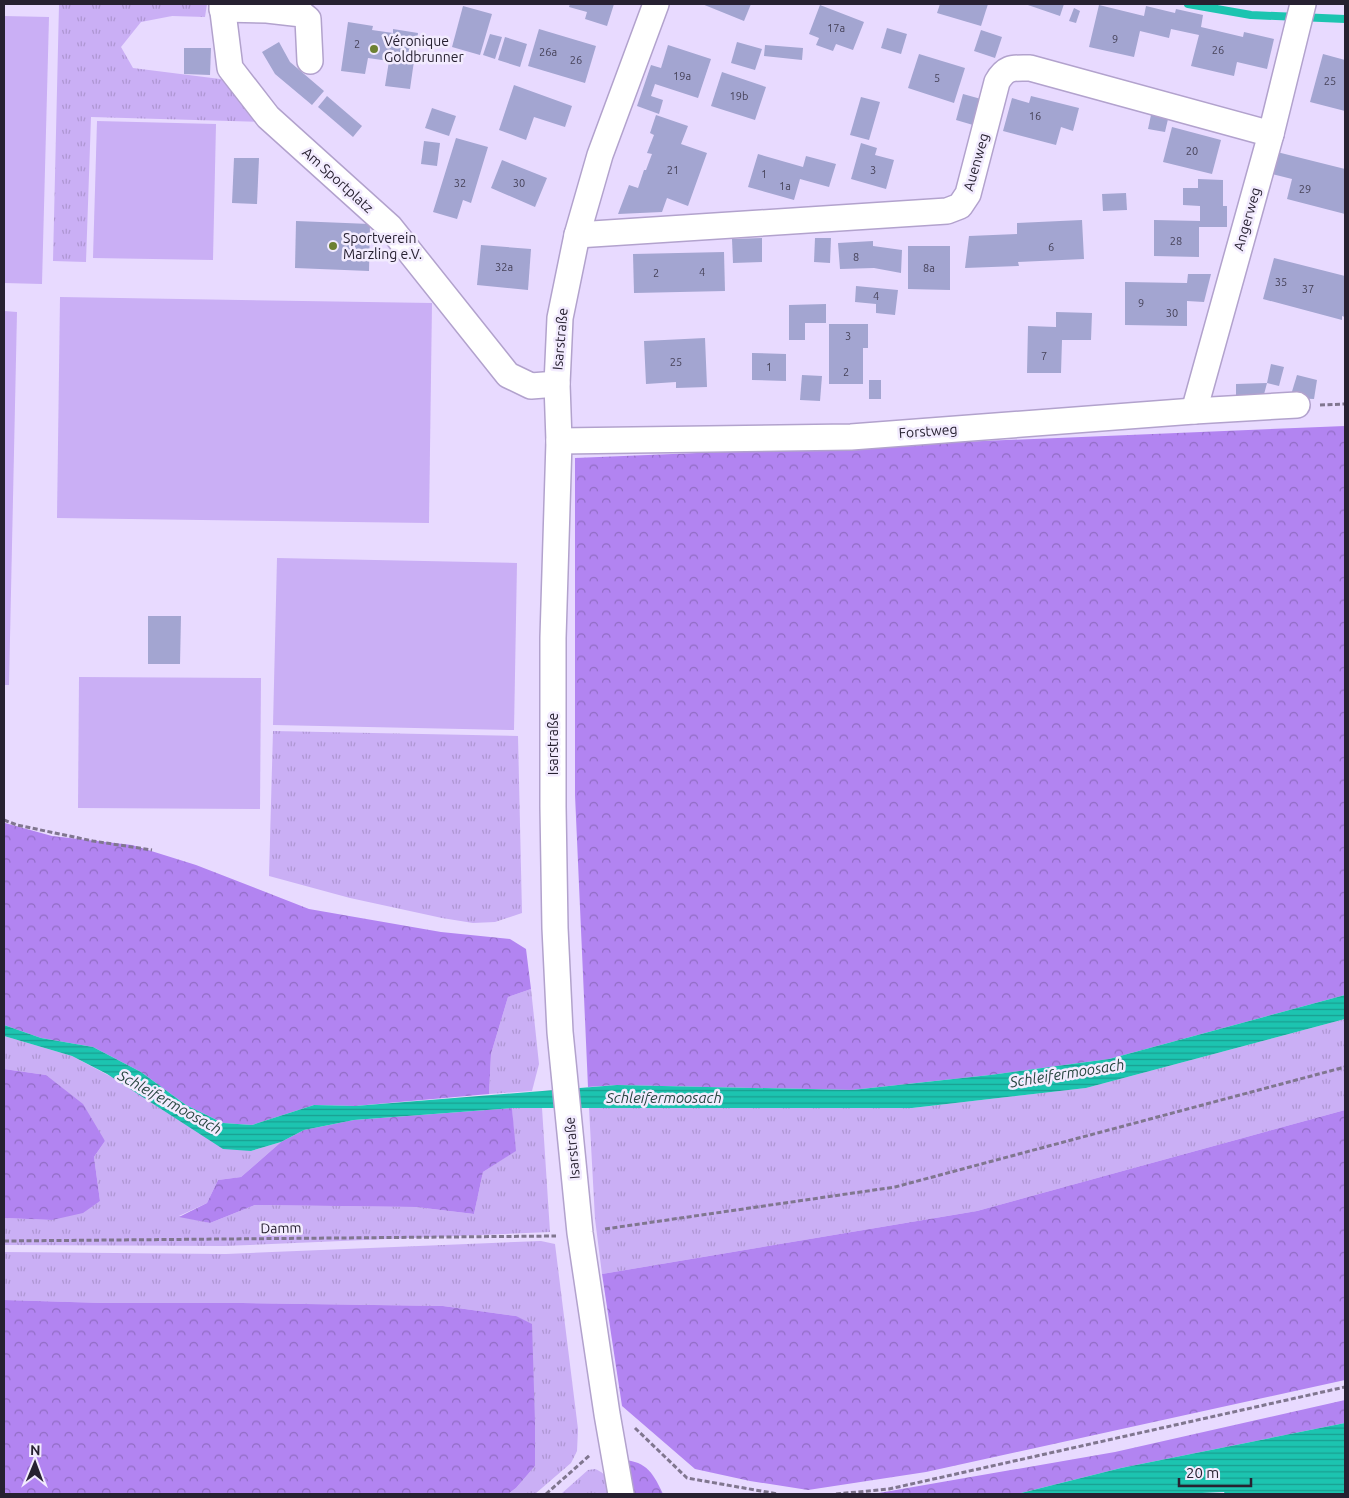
<svg xmlns="http://www.w3.org/2000/svg" width="1349" height="1498" font-family="Ubuntu,sans-serif">
<style>
.grass{fill:url(#grass-tufts)}
.forest{fill:url(#forest-crowns)}
.pitch{fill:#caaff5}
.water{fill:url(#water-rules)}
.lines{fill:none;stroke-linecap:round;stroke-linejoin:round}
.stream{stroke:#1cc4b0;stroke-width:8}
.building{fill:#a3a5d1}
.minor-casing{stroke:#b2a2cd;stroke-width:28}
.path{stroke:#80768f;stroke-width:3;stroke-dasharray:5 2.5;stroke-linecap:butt}
.minor{stroke:#fff;stroke-width:25}
.poi-dot{fill:#6d8132;stroke:#f2ebfe;stroke-width:2}
.labels{text-anchor:middle;dominant-baseline:central;stroke-width:5;stroke-linejoin:round;paint-order:stroke}
.number-label{font-size:11px;fill:#464259}
.poi-label{font-size:14px;fill:#272131;stroke:#f2ebfe;text-anchor:start}
.street-label{font-size:14px;fill:#272131;stroke:#f2ebfe}
.water-label{font-size:15px;font-style:italic;fill:#284641;stroke:#f2ebfe}
</style>
<defs>
<pattern id="grass-tufts" width="24" height="20" patternUnits="userSpaceOnUse" patternTransform="scale(1.25)"><rect width="24" height="20" fill="#caaff5"/><path d="M3 7l-1-3M5 7V3M7 7l1-3M15 17l-1-3M17 17v-4M19 17l1-3" fill="none" stroke="#ae96d2"/></pattern>
<pattern id="forest-crowns" width="20" height="18" patternUnits="userSpaceOnUse" patternTransform="scale(1.25)"><rect width="20" height="18" fill="#b284f1"/><path d="M2 6a3 3 0 1 1 6 0M12 15a3 3 0 1 1 6 0" fill="none" stroke="#916cc4"/></pattern>
<pattern id="water-rules" width="6" height="5" patternUnits="userSpaceOnUse" patternTransform="scale(1.25)"><rect width="6" height="5" fill="#1cc4b0"/><path d="M0 2.5h6" fill="none" stroke="#199f90"/></pattern>
</defs>
<rect width="100%" height="100%" fill="#e8daff"/>
<g class="grass">
<path d="M59,4H207L205,17L172,16L141,22L121,47L133,68L228,80L261,122L91,117L86,262L53,261Z"/>
<path d="M273,731L518,736L522,913L495,922L473,923L442,918L350,898L269,876Z"/>
<path d="M531,989L539,1064L532,1091L489,1094L491,1054L508,997Z"/>
<path d="M1345,1019V1110L977,1211L602,1274L595,1219L589,1108H912L1086,1088Z"/>
<path d="M4,1036L72,1056L251,1151L281,1142L241,1177L218,1180L207,1203L179,1216L210,1223L255,1205L416,1207L474,1214L483,1172L515,1151L512,1108H542L550,1232L224,1246L4,1245V1218L52,1220L100,1201L94,1157L105,1141L46,1075L4,1069Z"/>
<path d="M541,1241L555,1244L578,1429L577,1451L571,1463L535,1494H508L516,1488L535,1466V1423L516,1316L443,1306L242,1303H103L4,1300V1252L226,1254Z"/>
<path d="M595,1469C609,1475 608,1480 611,1494H561L588,1470Z"/>
</g>
<g class="forest">
<path d="M1345,426V995L1109,1059L990,1075L852,1090L617,1085L588,1087L575,795V458Z"/>
<path d="M5,823L52,836L132,845L196,865L309,909L441,932L510,939L526,949L531,989L508,997L491,1054L489,1094L355,1106L314,1105L252,1125L223,1123L186,1105L141,1072L93,1047L41,1038L4,1025V828Z"/>
<path d="M4,1069L46,1075L83,1104L105,1141L94,1157L100,1201L83,1213L52,1220L4,1218Z"/>
<path d="M512,1108L516,1151L483,1172L474,1214L416,1207L255,1205L210,1223L179,1217L207,1203L218,1180L241,1177L281,1142L304,1130L354,1120Z"/>
<path d="M1345,1110V1380L926,1472L808,1490L750,1481L695,1469L622,1406L602,1274L977,1211Z"/>
<path d="M4,1300L103,1303H242L443,1306L516,1316L532,1324L535,1423V1466L516,1488L508,1494H4Z"/>
<path d="M1345,1400V1423L1121,1468L1017,1494H873L1115,1452Z"/>
<path d="M623,1460C647,1461 654,1475 663,1494H630Z"/>
</g>
<g class="pitch">
<path d="M4,16L49,17L42,284L4,283Z"/>
<path d="M97,121L216,124L213,260L93,258Z"/>
<path d="M60,297L432,303L429,523L57,518Z"/>
<path d="M4,311L17,312L9,685H4Z"/>
<path d="M277,558L517,563L514,730L273,725Z"/>
<path d="M79,677L261,678L260,809L78,808Z"/>
</g>
<g class="water">
<path d="M1345,995V1019L1086,1088L912,1108H512L354,1120L304,1130L281,1142L251,1151L223,1149L107,1074L72,1056L4,1036V1025L41,1038L93,1047L141,1072L186,1105L223,1123L252,1125L314,1105L355,1106L617,1085L852,1090L990,1075L1109,1059Z"/>
<path d="M1345,1423V1494H1225L1224,1492L1180,1494H1017L1121,1468Z"/>
</g>
<g class="lines">
<path class="stream" d="M1188,4L1251,15L1345,19"/>
</g>
<g class="building">
<path d="M570,4H614L607,26L585,19L587,12L569,7Z"/>
<path d="M702,4H751L744,21Z"/>
<path d="M940,4H988L981,26L937,13Z"/>
<path d="M1025,4H1064L1060,16Z"/>
<path d="M820,5L864,22L853,50L836,44L833,51L816,45L819,38L809,34Z"/>
<path d="M1099,5L1144,16L1146,6L1175,13L1176,9L1203,15L1201,27L1243,37L1244,32L1274,39L1267,69L1237,62L1234,76L1191,66L1199,35L1171,29L1169,38L1140,31L1134,57L1089,47Z"/>
<path d="M463,6L492,14L480,55L452,47Z"/>
<path d="M1074,8L1080,11L1076,23L1069,21Z"/>
<path d="M348,22L373,26L372,30L393,33V29L418,33L410,89L385,86L389,61L368,58L365,74L341,71Z"/>
<path d="M887,28L907,34L901,54L881,48Z"/>
<path d="M539,29L596,46L585,83L528,66Z"/>
<path d="M981,30L1002,37L995,58L974,51Z"/>
<path d="M490,34L502,37L495,59L483,55Z"/>
<path d="M505,37L527,44L520,67L498,60Z"/>
<path d="M279,42L290,62L324,91L312,105L275,74L262,52Z"/>
<path d="M737,42L762,49L755,70L731,63Z"/>
<path d="M668,45L711,59L698,98L655,84L651,96L663,100L659,114L637,106L651,65L661,68Z"/>
<path d="M765,45L803,48L802,60L764,56Z"/>
<path d="M184,48H211L210,75L184,74Z"/>
<path d="M919,54L965,68L954,103L908,88Z"/>
<path d="M1323,54L1345,60V111L1310,102Z"/>
<path d="M722,72L766,87L755,120L711,106Z"/>
<path d="M514,85L572,106L565,127L534,117L526,140L499,130Z"/>
<path d="M963,94L981,99L973,125L956,120Z"/>
<path d="M327,96L362,126L353,137L318,107Z"/>
<path d="M1031,96L1079,108L1073,131L1061,127L1056,145L1003,131L1012,98L1029,103Z"/>
<path d="M861,97L880,102L869,140L850,135Z"/>
<path d="M432,108L456,116L449,136L425,128Z"/>
<path d="M656,115L688,126L681,144L707,153L688,206L667,198L662,212L618,214L629,185L638,188L644,170H646L652,154L647,153L654,135L650,133Z"/>
<path d="M1151,115L1168,119L1165,132L1148,129Z"/>
<path d="M1172,127L1221,140L1212,174L1163,162Z"/>
<path d="M456,138L488,147L471,203L463,200L457,219L433,212Z"/>
<path d="M424,141L440,143L437,166L421,164Z"/>
<path d="M861,143L877,148L875,155L894,160L886,189L851,179Z"/>
<path d="M1277,152L1345,169V214L1287,199L1292,179L1272,174Z"/>
<path d="M758,154L803,167L806,156L836,164L829,187L800,179L794,200L748,187Z"/>
<path d="M234,158H259L257,204L232,203Z"/>
<path d="M502,160L547,178L535,207L491,188Z"/>
<path d="M1198,179L1223,180V206H1227V227H1199V257L1154,256V220L1200,221V206L1183,205V188H1198Z"/>
<path d="M1126,193L1127,210L1103,211L1102,194Z"/>
<path d="M1082,220L1084,259L1018,262L1019,266L965,268L969,236L1017,234V223Z"/>
<path d="M296,221L370,224L369,271L295,268Z"/>
<path d="M762,238V262L733,263L732,239Z"/>
<path d="M815,238H831L830,263L814,262Z"/>
<path d="M873,241V246L902,250L901,273L874,268L840,269L838,243Z"/>
<path d="M481,245L531,249L528,290L477,285Z"/>
<path d="M908,246H950V290L908,289Z"/>
<path d="M724,252L725,291L634,293L633,254Z"/>
<path d="M1274,258L1345,276V317L1342,316V320L1263,299Z"/>
<path d="M1188,274H1211L1204,302L1187,301V326L1125,325V282L1187,283Z"/>
<path d="M856,286L898,290L895,315L876,313V304L855,302Z"/>
<path d="M826,304V323H805V340H789V305Z"/>
<path d="M1056,312L1092,313L1091,340H1062L1061,373H1027L1028,326L1056,327Z"/>
<path d="M829,324H868V348H863V384H829Z"/>
<path d="M705,338L707,387L676,388V382L646,384L644,341Z"/>
<path d="M752,353L786,354V381L752,380Z"/>
<path d="M1271,364L1284,367L1279,386L1267,383L1262,402H1236V384L1267,383Z"/>
<path d="M802,375L822,376L820,401L800,400Z"/>
<path d="M1297,375L1317,380L1314,399L1290,398Z"/>
<rect x="869" y="380" width="12" height="19"/>
<path d="M148,616H181L180,664H148Z"/>
</g>
<g class="lines">
<defs>
<g id="minor">
<path d="M222,4L230,68L268,117L390,227L508,375L531,386L557,384"/>
<path d="M222,9L267,10L302,14L308,19L310,61"/>
<path d="M577,235L947,211L960,206L968,194L997,82C1006,66 1013,68 1030,68L1271,134"/>
<path d="M1194,411L1271,134L1303,4"/>
<path d="M559,441L851,437L1194,411L1297,405"/>
<path d="M621,1494L607,1414L580,1233L560,1032L555,928L553,807V638L559,441L557,384L560,318L577,235L600,155L656,4"/>
</g>
</defs>
<use href="#minor" class="minor-casing"/>
<g class="path">
<path d="M1320,405L1345,404"/>
<path d="M4,820L17,825L93,841L152,850"/>
<path d="M605,1229L895,1187L1345,1067"/>
<path d="M4,1241L556,1236"/>
<path d="M635,1428L687,1478L778,1494"/>
<path d="M546,1494L590,1455"/>
<path d="M836,1494L889,1489L1345,1387"/>
</g>
<use href="#minor" class="minor"/>
</g>
<g class="poi-dot">
<circle cx="374" cy="49" r="5"/>
<circle cx="333" cy="246" r="5"/>
</g>
<g class="labels">
<g class="number-label">
<text x="836" y="28">17a</text>
<text x="1115" y="39">9</text>
<text x="357" y="44">2</text>
<text x="1218" y="50">26</text>
<text x="548" y="52">26a</text>
<text x="576" y="60">26</text>
<text x="682" y="76">19a</text>
<text x="937" y="78">5</text>
<text x="1330" y="81">25</text>
<text x="739" y="96">19b</text>
<text x="1035" y="116">16</text>
<text x="1192" y="151">20</text>
<text x="673" y="170">21</text>
<text x="873" y="170">3</text>
<text x="764" y="174">1</text>
<text x="460" y="183">32</text>
<text x="519" y="183">30</text>
<text x="785" y="186">1a</text>
<text x="1305" y="189">29</text>
<text x="1176" y="241">28</text>
<text x="1051" y="247">6</text>
<text x="856" y="257">8</text>
<text x="504" y="267">32a</text>
<text x="929" y="268">8a</text>
<text x="702" y="272">4</text>
<text x="656" y="273">2</text>
<text x="1281" y="282">35</text>
<text x="1308" y="289">37</text>
<text x="876" y="296">4</text>
<text x="1141" y="303">9</text>
<text x="1172" y="313">30</text>
<text x="848" y="336">3</text>
<text x="1044" y="356">7</text>
<text x="676" y="362">25</text>
<text x="769" y="367">1</text>
<text x="846" y="372">2</text>
</g>
<g class="poi-label">
<text x="384" y="41">Véronique<tspan x="384" dy="16">Goldbrunner</tspan></text>
<text x="343" y="238">Sportverein<tspan x="343" dy="16">Marzling e.V.</tspan></text>
</g>
<g class="street-label">
<text transform="translate(976 162) rotate(-74)">Auenweg</text>
<text transform="translate(338 180) rotate(42)">Am Sportplatz</text>
<text transform="translate(1247 219) rotate(-74)">Angerweg</text>
<text transform="translate(560 339) rotate(-85)">Isarstraße</text>
<text transform="translate(928 431) rotate(-4)">Forstweg</text>
<text transform="translate(553 744) rotate(-90)">Isarstraße</text>
<text transform="translate(572 1148) rotate(-95)">Isarstraße</text>
<text transform="translate(281 1228) rotate(-1)">Damm</text>
</g>
<g class="water-label">
<text transform="translate(1067 1073) rotate(-9)">Schleifermoosach</text>
<text x="664" y="1097">Schleifermoosach</text>
<text transform="translate(170 1102) rotate(29)">Schleifermoosach</text>
</g>
</g>
<rect width="1349" height="1498" fill="none" stroke="#272131" stroke-width="10"/>
<g transform="translate(35 1463) rotate(1)" stroke="#f2ebfe" stroke-width="4" paint-order="stroke">
<path d="M0-4L9 19L0 12L-9 19Z" fill="#272131"/>
<text y="-8" font-size="14" font-weight="bold" text-anchor="middle" fill="#272131">N</text>
</g>
<path d="M1179 1478v8h72v-8" fill="none" stroke="#272131" stroke-width="2.5"/>
<text x="1186" y="1478" font-size="15" fill="#272131" stroke="#f2ebfe" stroke-width="4" paint-order="stroke">20 m</text>
</svg>
